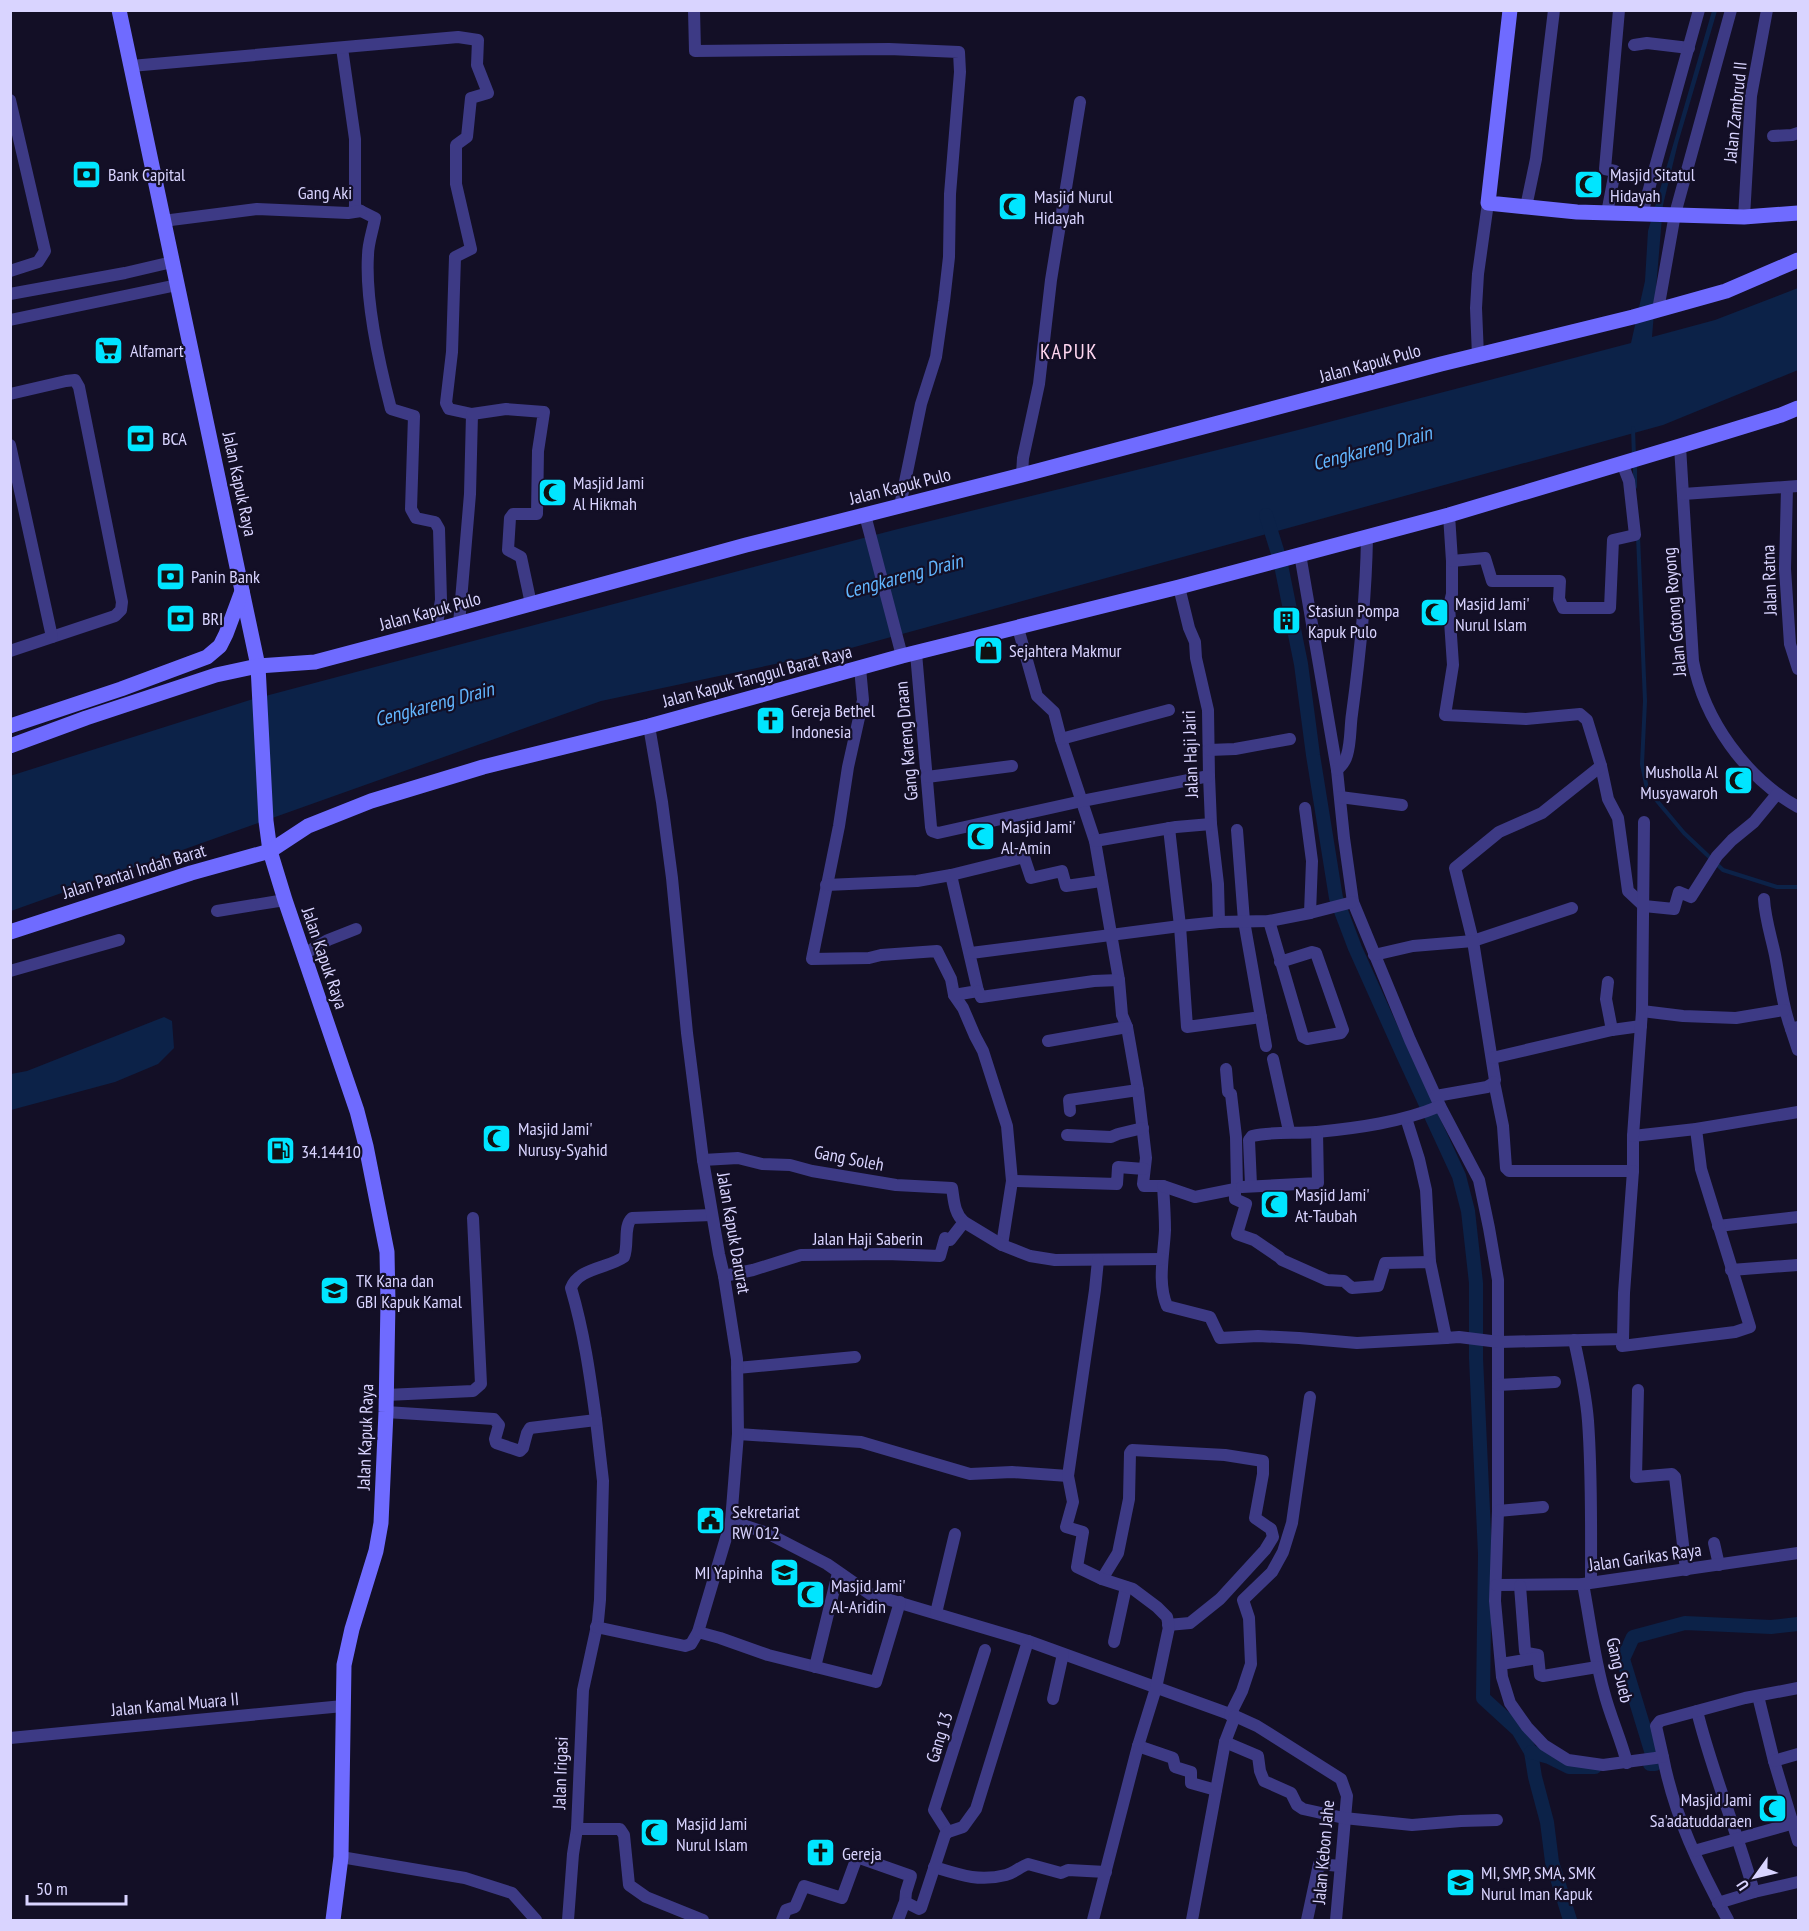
<svg xmlns="http://www.w3.org/2000/svg" width="1809" height="1931" font-family="'PT Sans Narrow',sans-serif">
<style>
.water{fill:#0c2248}
.lines{fill:none;stroke-linecap:round;stroke-linejoin:round}
.stream{stroke:#0c2248;stroke-width:4}
.canal{stroke:#0c2248;stroke-width:14}
.street{stroke:#3d3a85;stroke-width:12}
.secondary{stroke:#6f6bff;stroke-width:15}
.labels{text-anchor:middle;dominant-baseline:central;stroke-width:4.5;stroke-linejoin:round;paint-order:stroke}
.street-label{font-size:18px;fill:#d9d4ff;stroke:#130f26}
.poi-label{font-size:18px;fill:#d9d4ff;stroke:#130f26;text-anchor:start}
.water-label{font-size:20px;font-style:italic;fill:#62b6ff;stroke:#130f26}
.quarter-label{font-size:21px;letter-spacing:1.5px;fill:#ffd6f0;stroke:#130f26}
</style>
<rect width="100%" height="100%" fill="#130f26"/>
<g class="water">
<path d="M1712,11H1717L1678,143L1663,205L1652,337L1715,320L1798,288V370L1663,425L851,648L601,701L11,911L10,776L250,700L894,530L1306,428L1631,343L1645,281L1648,231Z"/>
<path d="M164,1017L172,1021L174,1048L158,1064L115,1082L11,1110V1074L27,1071Z"/>
</g>
<g class="lines">
<g class="stream">
<path d="M1633,428L1634,457"/>
<path d="M1635,464V487"/>
<path d="M1638,536L1645,701L1642,764L1647,789L1684,833L1723,870L1777,887H1798"/>
</g>
<g class="canal">
<path d="M1266,515L1280,560L1301,664L1313,755L1336,898L1355,948L1403,1055L1459,1176L1468,1211L1476,1283V1358L1485,1554L1483,1698L1518,1730L1531,1752L1535,1777L1547,1822L1552,1862L1570,1920"/>
<path d="M1531,1752L1549,1757L1569,1767H1595"/>
<path d="M1650,1764H1655L1623,1659L1633,1637L1685,1623L1771,1627L1798,1624"/>
</g>
<g class="street">
<path d="M694,10L695,51L889,49L959,52L960,72L950,194L949,257L944,301L936,357L921,404L900,506"/>
<path d="M1634,45L1647,43L1689,48"/>
<path d="M342,48L355,139V208L375,218C373,230 368,243 368,255C365,302 379,363 391,409L414,416L411,509L416,518L435,522L439,529L441,600L436,630"/>
<path d="M131,66L458,37L478,40L477,65L488,93L471,98L467,137L456,145V184L471,249L455,257L452,352L446,403L449,409L472,414L470,494L459,624"/>
<path d="M10,100L45,251L38,262L10,271"/>
<path d="M1773,136L1792,135L1798,133"/>
<path d="M1526,207L1536,159L1554,10"/>
<path d="M1607,213L1615,171L1605,169L1619,10"/>
<path d="M1642,214L1699,10"/>
<path d="M1744,217L1751,96L1767,10"/>
<path d="M163,221L257,209L348,213L361,211"/>
<path d="M10,294L125,273L172,262"/>
<path d="M1658,310L1675,214L1731,10"/>
<path d="M10,320L177,285"/>
<path d="M1478,356L1476,308L1478,274L1488,203"/>
<path d="M10,394L66,381L75,380L79,387L122,602L121,610L115,616L10,651"/>
<path d="M472,414L506,409L544,412L538,451L537,514H513L510,518L508,550L521,557L531,604"/>
<path d="M10,445L52,637"/>
<path d="M1680,446L1693,661C1704,720 1746,778 1798,807"/>
<path d="M1022,475L1023,458L1039,384L1051,280L1080,102"/>
<path d="M1787,488L1785,569L1790,644L1798,669"/>
<path d="M1683,494L1798,486"/>
<path d="M865,515L902,656"/>
<path d="M1449,515L1452,561V594L1449,606L1453,665L1445,715L1526,719L1580,714L1587,720L1601,766L1608,799L1618,818L1628,891L1644,906L1674,909L1679,892L1691,897L1717,856L1732,840L1754,822L1777,794"/>
<path d="M1300,554L1337,770L1344,838L1353,902L1410,1040L1440,1106L1479,1180L1489,1228L1498,1280V1511L1495,1601L1502,1677L1510,1703L1527,1727L1544,1745L1568,1760L1603,1765L1663,1757C1674,1815 1700,1869 1728,1920"/>
<path d="M1452,561L1485,558L1492,581H1560L1559,599L1563,608H1610L1613,540L1635,535L1629,481L1622,463"/>
<path d="M1179,587L1189,628L1195,642L1196,658L1208,710L1209,776L1211,824L1218,884L1219,922"/>
<path d="M1018,628L1037,696L1054,712L1061,739L1095,841L1119,980L1122,1015L1127,1027L1138,1090L1146,1158L1143,1184L1144,1186H1163C1164,1201 1165,1215 1165,1230C1164,1254 1157,1283 1167,1306L1210,1317L1220,1338L1258,1336L1299,1338L1357,1343L1446,1338"/>
<path d="M916,653L931,827L932,831L938,833L1082,801L1209,776"/>
<path d="M860,668L863,700L848,767L839,826L812,959L869,958L881,955L937,951L951,979L954,995L963,1008L975,1036L983,1051L1007,1126L1012,1181L1002,1245"/>
<path d="M1061,739L1169,710"/>
<path d="M1209,750L1235,749L1290,739"/>
<path d="M1337,770C1342,765 1345,762 1347,755C1351,742 1350,727 1352,714C1360,655 1366,596 1367,538"/>
<path d="M927,777L1012,766"/>
<path d="M1340,797L1402,805"/>
<path d="M1305,808L1312,861L1310,913"/>
<path d="M1169,828L1180,926L1187,1027L1261,1017"/>
<path d="M1237,830L1244,921L1266,1046"/>
<path d="M1095,841L1176,827L1211,824"/>
<path d="M951,875L978,991L954,995"/>
<path d="M826,885L917,881L951,875L1024,857L1031,878L1062,871L1066,886L1101,881"/>
<path d="M1764,899C1765,918 1771,936 1775,955C1780,980 1782,1005 1791,1029L1798,1027"/>
<path d="M1572,908L1473,941L1455,868L1499,832L1542,813L1601,766"/>
<path d="M217,911L285,900"/>
<path d="M1269,921L1303,1037L1307,1039L1341,1033L1343,1030L1316,953L1312,952L1280,962"/>
<path d="M971,953L1180,926L1219,922L1269,921L1310,913L1353,902"/>
<path d="M304,954L328,940L356,929"/>
<path d="M1374,955L1413,946L1473,941L1495,1080L1492,1084L1487,1087L1436,1096"/>
<path d="M10,971L119,940"/>
<path d="M1608,982L1606,999L1612,1030"/>
<path d="M978,991L981,997L1094,981L1119,980"/>
<path d="M1642,1011L1683,1016L1736,1018L1784,1010"/>
<path d="M1791,1029L1798,1050"/>
<path d="M1048,1041L1127,1027"/>
<path d="M1492,1058L1612,1030L1641,1026"/>
<path d="M1273,1059L1289,1131"/>
<path d="M1226,1069L1228,1092L1231,1094L1236,1137L1237,1188"/>
<path d="M1494,1082L1503,1126L1506,1168L1509,1171H1633V1136L1696,1129L1798,1112"/>
<path d="M1070,1111L1069,1100L1138,1090"/>
<path d="M1406,1118L1419,1159L1426,1190L1430,1262"/>
<path d="M1067,1135L1111,1137L1118,1134L1143,1128"/>
<path d="M1633,1136L1642,1011L1644,822"/>
<path d="M703,1160L738,1158L762,1164L790,1165L812,1171L896,1185L952,1188C954,1200 954,1213 964,1222"/>
<path d="M1012,1181L1117,1184L1118,1167L1144,1169"/>
<path d="M1251,1185L1249,1140L1252,1136C1274,1131 1295,1134 1317,1132C1358,1128 1402,1122 1440,1106"/>
<path d="M1163,1186L1195,1197L1235,1189V1199L1246,1204L1237,1234L1254,1240L1279,1257L1282,1260L1327,1280L1344,1281L1352,1288L1378,1286L1385,1263L1430,1262L1446,1338L1459,1337L1499,1342L1623,1339L1624,1293L1633,1171"/>
<path d="M1242,1187L1318,1183L1317,1132"/>
<path d="M1718,1226L1798,1217"/>
<path d="M1731,1270L1798,1265"/>
<path d="M724,1276L753,1270L801,1255L886,1254L940,1256L945,1238L950,1240L964,1222L1002,1245L1030,1256L1055,1260L1162,1259"/>
<path d="M1574,1340C1580,1367 1586,1394 1588,1421C1592,1475 1591,1529 1591,1582"/>
<path d="M1622,1346L1735,1332L1750,1327L1701,1169L1696,1129"/>
<path d="M737,1368L855,1357"/>
<path d="M1498,1385L1555,1382"/>
<path d="M1638,1390L1636,1477L1672,1474L1675,1477L1686,1570"/>
<path d="M386,1395L473,1391L481,1384L473,1218"/>
<path d="M386,1412L494,1419L499,1425L495,1439L496,1443L520,1451L523,1448L527,1433L530,1428L596,1420L603,1481L600,1600L598,1621L583,1690L577,1829L573,1854L568,1920"/>
<path d="M596,1420C590,1375 584,1332 571,1288C578,1268 609,1268 624,1257C629,1245 623,1226 632,1218L712,1215"/>
<path d="M738,1434L861,1442L970,1474L1012,1472L1068,1476"/>
<path d="M1498,1511L1543,1507"/>
<path d="M731,1521L767,1533L827,1564L870,1594L1028,1641L1235,1716L1257,1726L1341,1779L1347,1796L1336,1920"/>
<path d="M1714,1543L1719,1565"/>
<path d="M1102,1579L1118,1553L1129,1499L1130,1453L1132,1450L1225,1455L1263,1461V1474L1255,1518L1271,1529L1273,1537L1265,1550L1220,1599L1190,1623L1168,1625"/>
<path d="M1583,1584C1590,1620 1594,1657 1604,1692C1610,1716 1621,1739 1627,1763"/>
<path d="M1496,1585L1583,1584L1798,1553"/>
<path d="M1520,1586L1525,1651L1527,1653L1538,1655L1540,1675L1543,1676L1597,1667"/>
<path d="M936,1613L955,1534"/>
<path d="M596,1627L685,1646L691,1644L698,1632L731,1521L738,1434L737,1359L724,1276L719,1254L703,1160L687,1033L672,878L662,802L649,726"/>
<path d="M698,1632L720,1638L768,1655L876,1682L900,1602"/>
<path d="M1114,1642L1126,1587"/>
<path d="M1501,1664L1538,1658"/>
<path d="M815,1667L838,1573"/>
<path d="M1758,1696L1774,1761L1798,1841"/>
<path d="M1053,1699L1063,1654"/>
<path d="M1697,1711C1712,1772 1737,1831 1754,1892"/>
<path d="M1230,1715L1242,1691L1251,1664L1249,1618L1243,1600L1272,1572L1283,1552L1292,1523L1310,1397"/>
<path d="M10,1738L343,1706"/>
<path d="M1225,1742L1258,1756L1260,1771L1264,1781L1291,1793L1297,1805L1303,1809L1344,1818L1412,1825L1461,1821L1497,1820"/>
<path d="M1138,1746L1173,1758L1175,1767L1191,1772V1783L1216,1790"/>
<path d="M1663,1757L1656,1726L1660,1721L1745,1698L1798,1688"/>
<path d="M1774,1761L1798,1754"/>
<path d="M577,1829H620L624,1835L629,1885L646,1897L703,1920"/>
<path d="M948,1832L934,1810L985,1650"/>
<path d="M1694,1851L1798,1822"/>
<path d="M341,1857L465,1878L512,1893L536,1920"/>
<path d="M934,1867C960,1875 979,1882 1006,1875C1014,1873 1020,1867 1028,1864L1061,1873L1068,1870L1106,1872"/>
<path d="M1718,1903L1754,1892L1798,1882"/>
<path d="M782,1920L786,1910L795,1907L804,1886L842,1898L857,1857L911,1876L906,1892L905,1903"/>
<path d="M898,1920L904,1904L907,1903L919,1909L921,1908L945,1835L948,1832L963,1827L976,1809L1028,1641"/>
<path d="M1093,1920L1138,1746L1156,1688L1169,1627L1167,1617L1157,1607L1133,1589L1102,1579L1077,1567L1083,1532L1066,1527L1073,1502L1068,1476L1095,1290L1098,1260"/>
<path d="M1192,1920L1225,1742L1235,1716"/>
<path d="M1307,1920L1319,1864L1340,1866"/>
</g>
<g class="secondary">
<path d="M119,10L258,666L266,821L270,851L285,900L357,1111L366,1146L387,1252L388,1302L386,1412L381,1523L376,1551L352,1629L344,1665L341,1857L333,1920"/>
<path d="M1510,10L1488,203L1577,212L1744,217L1798,213"/>
<path d="M10,726L121,689L207,657L220,646L226,634L242,591"/>
<path d="M10,746L86,718L216,675L258,666L315,662L436,630L746,545L1022,475L1441,364L1633,317L1726,291L1798,260"/>
<path d="M10,932L191,873L270,851L308,826L371,801L483,767L649,726L902,656L1179,587L1449,515L1680,446L1781,415L1798,408"/>
</g>
</g>
<defs>
<symbol id="bank-square" viewBox="-11 -11 22 22"><rect x="-9" y="-9" width="18" height="18" rx="4" fill="#00e5ff" stroke="#130f26"/><path d="M-6-4H6V4H-6ZM0-2.3a2.3 2.3 0 1 0 0 4.6a2.3 2.3 0 1 0 0-4.6Z" fill="#111"/></symbol>
<symbol id="mosque-square" viewBox="-11 -11 22 22"><rect x="-9" y="-9" width="18" height="18" rx="4" fill="#00e5ff" stroke="#130f26"/><path d="M3.5-4.9A6 6 0 1 0 3.5 4.9A5 5 0 1 1 3.5-4.9Z" fill="#111"/></symbol>
<symbol id="supermarket-square" viewBox="-11 -11 22 22"><rect x="-9" y="-9" width="18" height="18" rx="4" fill="#00e5ff" stroke="#130f26"/><path d="M-6-5.5h2.5l.6 2H6L4.5 2H-2.5L-4.4-4H-6ZM-1.5 3.2a1.3 1.3 0 1 0 .1 0ZM3 3.2a1.3 1.3 0 1 0 .1 0Z" fill="#111"/></symbol>
<symbol id="building-square" viewBox="-11 -11 22 22"><rect x="-9" y="-9" width="18" height="18" rx="4" fill="#00e5ff" stroke="#130f26"/><path d="M-4-6H4V6H1V3H-1V6H-4ZM-2.5-4.3h1.7v1.8h-1.7ZM.8-4.3h1.7v1.8H.8ZM-2.5-1h1.7V.8h-1.7ZM.8-1h1.7V.8H.8Z" fill="#111"/></symbol>
<symbol id="shop-square" viewBox="-11 -11 22 22"><rect x="-9" y="-9" width="18" height="18" rx="4" fill="#00e5ff" stroke="#130f26"/><path d="M-5-2.5h2.3a2.7 3.5 0 0 1 5.4 0H5L5.5 6h-11ZM-1.5-2.5h3a1.5 2.3 0 0 0-3 0Z" fill="#111"/></symbol>
<symbol id="church-square" viewBox="-11 -11 22 22"><rect x="-9" y="-9" width="18" height="18" rx="4" fill="#00e5ff" stroke="#130f26"/><path d="M-1.2-6h2.4v3.5h3.3v2.4h-3.3V6h-2.4V-.1h-3.3v-2.4h3.3Z" fill="#111"/></symbol>
<symbol id="fuel-square" viewBox="-11 -11 22 22"><rect x="-9" y="-9" width="18" height="18" rx="4" fill="#00e5ff" stroke="#130f26"/><path d="M-5.5-6h7V0h2V4h1.3V-2.5L3-4.5l.8-.8L6-3V5H2.5V1h-1V6h-7ZM-4.2-4.7v3.2H.2V-4.7Z" fill="#111"/></symbol>
<symbol id="school-square" viewBox="-11 -11 22 22"><rect x="-9" y="-9" width="18" height="18" rx="4" fill="#00e5ff" stroke="#130f26"/><path d="M0-5L7-2L0 1L-7-2ZM-4 1L0 2.5L4 1V4Q0 6-4 4Z" fill="#111"/></symbol>
<symbol id="civic-square" viewBox="-11 -11 22 22"><rect x="-9" y="-9" width="18" height="18" rx="4" fill="#00e5ff" stroke="#130f26"/><path d="M-.6-6.5H3V-4.5H.6V-3L4-1V1h2V6H-6V1h2V-1L-.6-3ZM-1.2 2.5V6h2.4V2.5Z" fill="#111"/></symbol>
</defs>
<g fill-rule="evenodd">
<use href="#bank-square" x="70" y="158" width="33" height="33"/>
<use href="#mosque-square" x="1572" y="168" width="33" height="33"/>
<use href="#mosque-square" x="996" y="190" width="33" height="33"/>
<use href="#supermarket-square" x="92" y="334" width="33" height="33"/>
<use href="#bank-square" x="124" y="422" width="33" height="33"/>
<use href="#mosque-square" x="536" y="476" width="33" height="33"/>
<use href="#bank-square" x="154" y="560" width="33" height="33"/>
<use href="#mosque-square" x="1418" y="596" width="33" height="33"/>
<use href="#bank-square" x="164" y="602" width="33" height="33"/>
<use href="#building-square" x="1270" y="604" width="33" height="33"/>
<use href="#shop-square" x="972" y="634" width="33" height="33"/>
<use href="#church-square" x="754" y="704" width="33" height="33"/>
<use href="#mosque-square" x="1722" y="764" width="33" height="33"/>
<use href="#mosque-square" x="964" y="820" width="33" height="33"/>
<use href="#mosque-square" x="480" y="1122" width="33" height="33"/>
<use href="#fuel-square" x="264" y="1134" width="33" height="33"/>
<use href="#mosque-square" x="1258" y="1188" width="33" height="33"/>
<use href="#school-square" x="318" y="1274" width="33" height="33"/>
<use href="#civic-square" x="694" y="1504" width="33" height="33"/>
<use href="#school-square" x="768" y="1556" width="33" height="33"/>
<use href="#mosque-square" x="794" y="1578" width="33" height="33"/>
<use href="#mosque-square" x="1756" y="1792" width="33" height="33"/>
<use href="#mosque-square" x="638" y="1816" width="33" height="33"/>
<use href="#church-square" x="804" y="1836" width="33" height="33"/>
<use href="#school-square" x="1444" y="1866" width="33" height="33"/>
</g>
<g class="labels">
<g class="street-label">
<text transform="translate(1735 112) rotate(-84)">Jalan Zambrud II</text>
<text x="325" y="192">Gang Aki</text>
<text transform="translate(1370 363) rotate(-15)">Jalan Kapuk Pulo</text>
<text transform="translate(240 484) rotate(78)">Jalan Kapuk Raya</text>
<text transform="translate(900 486) rotate(-14)">Jalan Kapuk Pulo</text>
<text transform="translate(1769 580) rotate(-92)">Jalan Ratna</text>
<text transform="translate(430 611) rotate(-15)">Jalan Kapuk Pulo</text>
<text transform="translate(1674 612) rotate(-95)">Jalan Gotong Royong</text>
<text transform="translate(757 676) rotate(-15)">Jalan Kapuk Tanggul Barat Raya</text>
<text transform="translate(906 741) rotate(-95)">Gang Kareng Draan</text>
<text transform="translate(1190 754) rotate(-92)">Jalan Haji Jairi</text>
<text transform="translate(134 871) rotate(-17)">Jalan Pantai Indah Barat</text>
<text transform="translate(325 958) rotate(71)">Jalan Kapuk Raya</text>
<text transform="translate(849 1158) rotate(11)">Gang Soleh</text>
<text transform="translate(734 1233) rotate(80)">Jalan Kapuk Darurat</text>
<text x="868" y="1238">Jalan Haji Saberin</text>
<text transform="translate(365 1437) rotate(-88)">Jalan Kapuk Raya</text>
<text transform="translate(1645 1557) rotate(-8)">Jalan Garikas Raya</text>
<text transform="translate(1620 1670) rotate(77)">Gang Sueb</text>
<text transform="translate(175 1704) rotate(-5)">Jalan Kamal Muara II</text>
<text transform="translate(939 1737) rotate(-73)">Gang 13</text>
<text transform="translate(560 1773) rotate(-88)">Jalan Irigasi</text>
<text transform="translate(1323 1852) rotate(-85)">Jalan Kebon Jahe</text>
</g>
<g class="poi-label">
<text x="108" y="174">Bank Capital</text>
<text x="1610" y="174">Masjid Sitatul<tspan x="1610" dy="21">Hidayah</tspan></text>
<text x="1034" y="196">Masjid Nurul<tspan x="1034" dy="21">Hidayah</tspan></text>
<text x="130" y="350">Alfamart</text>
<text x="162" y="438">BCA</text>
<text x="573" y="482">Masjid Jami<tspan x="573" dy="21">Al Hikmah</tspan></text>
<text x="191" y="576">Panin Bank</text>
<text x="1455" y="603">Masjid Jami'<tspan x="1455" dy="21">Nurul Islam</tspan></text>
<text x="1308" y="610">Stasiun Pompa<tspan x="1308" dy="21">Kapuk Pulo</tspan></text>
<text x="202" y="618">BRI</text>
<text x="1009" y="650">Sejahtera Makmur</text>
<text x="791" y="710">Gereja Bethel<tspan x="791" dy="21">Indonesia</tspan></text>
<text x="1718" y="771" text-anchor="end">Musholla Al<tspan x="1718" dy="21">Musyawaroh</tspan></text>
<text x="1001" y="826">Masjid Jami'<tspan x="1001" dy="21">Al-Amin</tspan></text>
<text x="518" y="1128">Masjid Jami'<tspan x="518" dy="21">Nurusy-Syahid</tspan></text>
<text x="301" y="1151">34.14410</text>
<text x="1295" y="1194">Masjid Jami'<tspan x="1295" dy="21">At-Taubah</tspan></text>
<text x="356" y="1280">TK Kana dan<tspan x="356" dy="21">GBI Kapuk Kamal</tspan></text>
<text x="732" y="1511">Sekretariat<tspan x="732" dy="21">RW 012</tspan></text>
<text x="763" y="1572" text-anchor="end">MI Yapinha</text>
<text x="831" y="1585">Masjid Jami'<tspan x="831" dy="21">Al-Aridin</tspan></text>
<text x="1752" y="1799" text-anchor="end">Masjid Jami<tspan x="1752" dy="21">Sa'adatuddaraen</tspan></text>
<text x="676" y="1823">Masjid Jami<tspan x="676" dy="21">Nurul Islam</tspan></text>
<text x="842" y="1853">Gereja</text>
<text x="1481" y="1872">MI, SMP, SMA, SMK<tspan x="1481" dy="21">Nurul Iman Kapuk</tspan></text>
</g>
<g class="water-label">
<text transform="translate(1372 448) rotate(-15)">Cengkareng Drain</text>
<text transform="translate(903 576) rotate(-15)">Cengkareng Drain</text>
<text transform="translate(434 704) rotate(-15)">Cengkareng Drain</text>
</g>
<g class="quarter-label">
<text x="1069" y="351">KAPUK</text>
</g>
</g>
<rect width="1809" height="1931" fill="none" stroke="#d9d4ff" stroke-width="24"/>
<g transform="translate(1755 1877) rotate(236)" stroke="#130f26" stroke-width="4.5" paint-order="stroke">
<path d="M0-4.5L10 22L0 15L-10 22Z" fill="#d9d4ff"/>
<text y="-9" font-size="16" font-weight="bold" text-anchor="middle" fill="#d9d4ff">U</text>
</g>
<path d="M27 1895v9h99v-9" fill="none" stroke="#d9d4ff" stroke-width="3"/>
<text x="36" y="1895" font-size="18" fill="#d9d4ff" stroke="#130f26" stroke-width="4.5" paint-order="stroke">50 m</text>
</svg>
